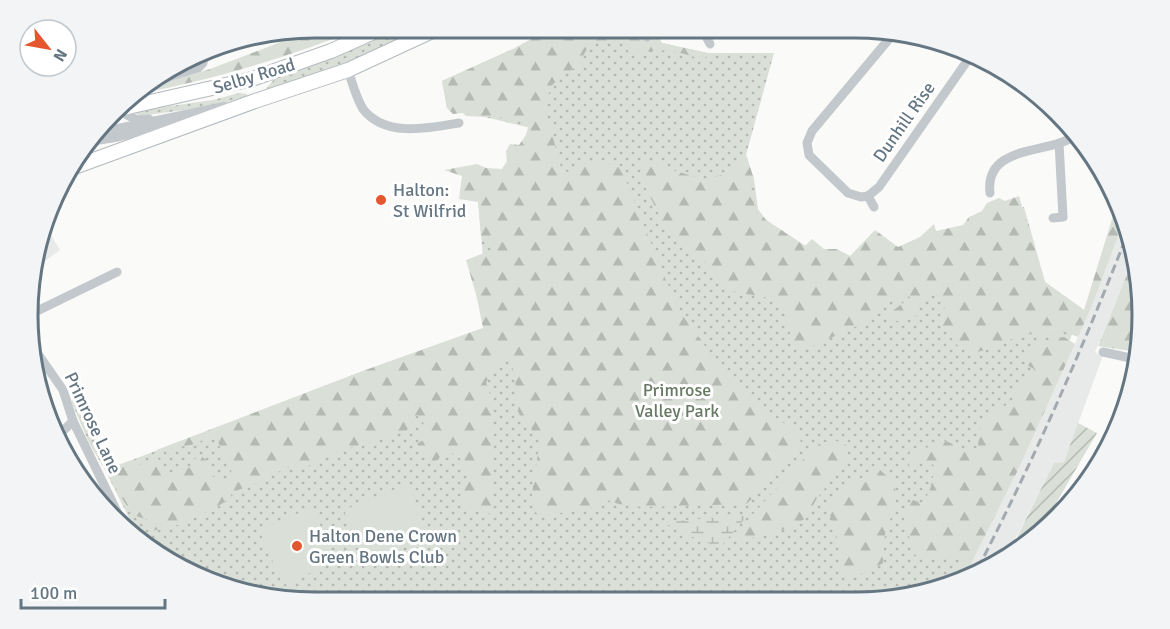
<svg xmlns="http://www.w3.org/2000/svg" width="1170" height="629" font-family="Signika,sans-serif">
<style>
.built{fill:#e8e9e9}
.grass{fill:url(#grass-dots)}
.forest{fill:url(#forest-firs)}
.wetland{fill:url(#wetland-marsh)}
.garden{fill:url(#garden-furrows)}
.pitch{fill:#dadfd7}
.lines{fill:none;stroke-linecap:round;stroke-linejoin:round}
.secondary-casing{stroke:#b3babf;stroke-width:16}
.minor{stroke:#c3c8cc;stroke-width:9}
.tertiary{stroke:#c3c8cc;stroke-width:12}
.secondary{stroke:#fff;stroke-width:14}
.rail{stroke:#a2aab0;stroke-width:3;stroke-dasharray:9 4.5;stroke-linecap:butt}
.poi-dot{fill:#e4572e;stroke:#fff;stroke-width:2}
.labels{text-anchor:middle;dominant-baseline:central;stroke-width:6;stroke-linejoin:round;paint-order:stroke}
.street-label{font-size:18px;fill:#657683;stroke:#fff}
.poi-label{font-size:18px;fill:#657683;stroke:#fff;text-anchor:start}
.park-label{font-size:18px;fill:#687a64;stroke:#fff}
.rim{fill:none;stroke:#657683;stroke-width:3}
</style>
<defs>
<pattern id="grass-dots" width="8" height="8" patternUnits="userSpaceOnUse" patternTransform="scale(1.5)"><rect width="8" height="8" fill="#dadfd7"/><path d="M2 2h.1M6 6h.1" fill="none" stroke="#b4b9b4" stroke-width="1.8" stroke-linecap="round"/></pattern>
<pattern id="forest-firs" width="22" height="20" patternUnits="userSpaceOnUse" patternTransform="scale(1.5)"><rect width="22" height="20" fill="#dadfd7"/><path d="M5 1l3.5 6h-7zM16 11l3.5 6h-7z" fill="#b4b9b4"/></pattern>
<pattern id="wetland-marsh" width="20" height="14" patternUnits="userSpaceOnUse" patternTransform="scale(1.5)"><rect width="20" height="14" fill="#dadfd7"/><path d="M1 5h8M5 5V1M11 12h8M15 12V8" fill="none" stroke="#b4b9b4"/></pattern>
<pattern id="garden-furrows" width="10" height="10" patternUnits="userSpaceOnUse" patternTransform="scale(1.5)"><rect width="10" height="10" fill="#dadfd7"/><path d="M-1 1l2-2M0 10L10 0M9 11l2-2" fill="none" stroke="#b4b9b4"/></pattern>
</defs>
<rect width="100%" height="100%" fill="#fafaf8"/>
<g class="built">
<path d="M1125,218L1128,222L1133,259L1095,352L1102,356V358L1064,462L1054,463L1006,557L967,572L1019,468L1092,306Z"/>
<path d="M44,224L60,250L34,269L37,240Z"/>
</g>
<g class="grass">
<path d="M405,27H428L331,71L267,91L266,89L275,78L327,60Z"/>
<path d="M554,27L643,39L708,53H774L746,155L754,179L758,210L766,220L845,272L1024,207L1045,282L1084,310L954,577L893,599L296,601L187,572L144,539L143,536L136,532L105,470L89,443L72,403C71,397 74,395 79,393L106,470L363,371L489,326L477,188L547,141L543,131L447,108L442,81L513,49Z"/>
<path d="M239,93L247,94V96L214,106L140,116L136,114L142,110L213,100Z"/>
</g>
<g class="forest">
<path d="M320,27H363C290,57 215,79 137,94L136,91L210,69Z"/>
<path d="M554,27H654L662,43L708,53L704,60C683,53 658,44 638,56L630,54L625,46L618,40C594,42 588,40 580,65L568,72L553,84L544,104L562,171L569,172C580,159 607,161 621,168L665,278L683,316L728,377L751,400L795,431L800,439L802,447C794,457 782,462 774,472C763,484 760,493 746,504L643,507L619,504L598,497L600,507L570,510L558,514H534L532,494L540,440L519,414L514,372L510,361L503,360L486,382L491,398L493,418L494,450L491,485L494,514L483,513L461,506V488L469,475L459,457L447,450L441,455L438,460L433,462L417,444L423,440L420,433L424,424L417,415L414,418L413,423L406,431L340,451L304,468L292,470L287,467L260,482L233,492L228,500L213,509L178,525L151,531L148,520L136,516L130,511L105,470L129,461L132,469L156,456L163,465L166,475L191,467L192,460L201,456L206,460L213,477L224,480L232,479C232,467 227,460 219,452L220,446L216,438L206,439L191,445L154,451L363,371L483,328L477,298L466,260L492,250L489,238L481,236L478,202L459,199L462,176L444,170L477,164L486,168L502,169L507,161L506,151L510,144L519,145L526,135L529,124L509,118L466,116L463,113L453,114L447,108L442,81L513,49Z"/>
<path d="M746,155L754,179L750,190L755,192L754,204L766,220L805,246L812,239L824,249H837L850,256L875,230L898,247L920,237L934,224L936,231L963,225L969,217L982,211L987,203L999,198L1005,201L1019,196L1045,282L1084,310L1117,203L1125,218L1092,306L1078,337L1065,332L1040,336L1025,333L995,347L974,353L957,345L940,324V316L949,301C941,294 931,294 922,299L917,315L901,321H890L888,317L891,311C899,308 903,301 911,298L906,295L889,301L864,323L808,348L801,349L795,343L789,331L786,313L778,303L762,296L738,293L729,289L703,260L689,253L684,245L667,230L644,185L639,166L647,159L669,169L706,180L730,172Z"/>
<path d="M1133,259L1135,276L1130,284L1134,309L1141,323L1142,330L1137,352L1098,346Z"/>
<path d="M1064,337L1075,344L1019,468L967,572L954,577L963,557C952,555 942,559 931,558C924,558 918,555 911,554C915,536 892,515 913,500L921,503C930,497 934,477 934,466L930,461L909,466L910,451L924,449L943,440C955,444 966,453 978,447C980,419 983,413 1010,404L1023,380H1029L1034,374V369L1027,365L1024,350L1055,338Z"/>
<path d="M829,441H837L846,445L848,454L844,465L817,498L806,518L792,527L741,541L736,536L753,514L809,453L819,444Z"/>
<path d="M877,467L894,483L896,493L895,513L888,522L885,534L883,563C872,571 858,577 844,575C839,565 841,555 839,544C836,533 827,514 830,503C835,488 855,483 866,475C870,472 872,469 877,467Z"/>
</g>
<path class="wetland" d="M748,515L723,544C711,549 676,528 662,522Z"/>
<path class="garden" d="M1078,423L1097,433L1048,517L1027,543L1017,537L1054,463L1064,462Z"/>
<g class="pitch">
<path d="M408,484L427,532L363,558L344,510Z"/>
<path d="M313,507L335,562L283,585L259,530Z"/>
</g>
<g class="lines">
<defs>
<g id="secondary">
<path d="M119,109L252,79L331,51L385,27"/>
<path d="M69,169L255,101L348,70L441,27"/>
</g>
</defs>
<use href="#secondary" class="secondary-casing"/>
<g class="minor">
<path d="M643,27L647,37"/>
<path d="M701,27L710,44"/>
<path d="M348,70C352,82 356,98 363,109C385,138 430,128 459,123"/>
<path d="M142,85L198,68L203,63L205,52"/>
<path d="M125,104L127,115L137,120L149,119"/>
<path d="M87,142L118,137L159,127"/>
<path d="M990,193C985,151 1033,152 1060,143C1066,141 1072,138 1077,134"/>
<path d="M868,196L861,197L848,193L809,155L807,143L812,131L894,33"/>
<path d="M874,207L868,196L879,187L972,54"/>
<path d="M1053,218L1063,217L1059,143"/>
<path d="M29,315L117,272"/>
<path d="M29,341L63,390L73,421L122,522"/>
<path d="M1103,352L1135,359"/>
<path d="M57,437L73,421"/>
</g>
<path class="tertiary" d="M94,135L225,108"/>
<use href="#secondary" class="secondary"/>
<path class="rail" d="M978,568C1035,458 1084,345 1129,230"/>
</g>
<g class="poi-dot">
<circle cx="381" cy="200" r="6"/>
<circle cx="297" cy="546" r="6"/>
</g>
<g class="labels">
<g class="street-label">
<text transform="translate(254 76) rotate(-17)">Selby Road</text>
<text transform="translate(904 122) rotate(-55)">Dunhill Rise</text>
<text transform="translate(93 423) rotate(65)">Primrose Lane</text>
</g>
<g class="poi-label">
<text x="393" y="190">Halton:<tspan x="393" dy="21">St Wilfrid</tspan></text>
<text x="309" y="536">Halton Dene Crown<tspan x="309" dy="21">Green Bowls Club</tspan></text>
</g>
<g class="park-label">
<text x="677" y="390">Primrose<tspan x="677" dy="21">Valley Park</tspan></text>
</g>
</g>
<path d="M0 0H1170V629H0ZM315 38H855A277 277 0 0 1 1132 315V315A277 277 0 0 1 855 592H315A277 277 0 0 1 38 315V315A277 277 0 0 1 315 38Z" fill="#f3f4f5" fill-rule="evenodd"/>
<path class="rim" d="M315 38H855A277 277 0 0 1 1132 315V315A277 277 0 0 1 855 592H315A277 277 0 0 1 38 315V315A277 277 0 0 1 315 38Z"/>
<g transform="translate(48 48) rotate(121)"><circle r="28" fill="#ffffff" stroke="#c1c8cd" stroke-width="1.5"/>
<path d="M0-4.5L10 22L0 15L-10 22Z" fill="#e4572e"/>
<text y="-9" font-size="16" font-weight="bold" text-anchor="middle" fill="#657683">N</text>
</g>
<path d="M21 599v9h144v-9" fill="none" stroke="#657683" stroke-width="3"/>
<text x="30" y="599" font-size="18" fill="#657683" stroke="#ffffff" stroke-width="4.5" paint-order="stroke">100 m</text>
</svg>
